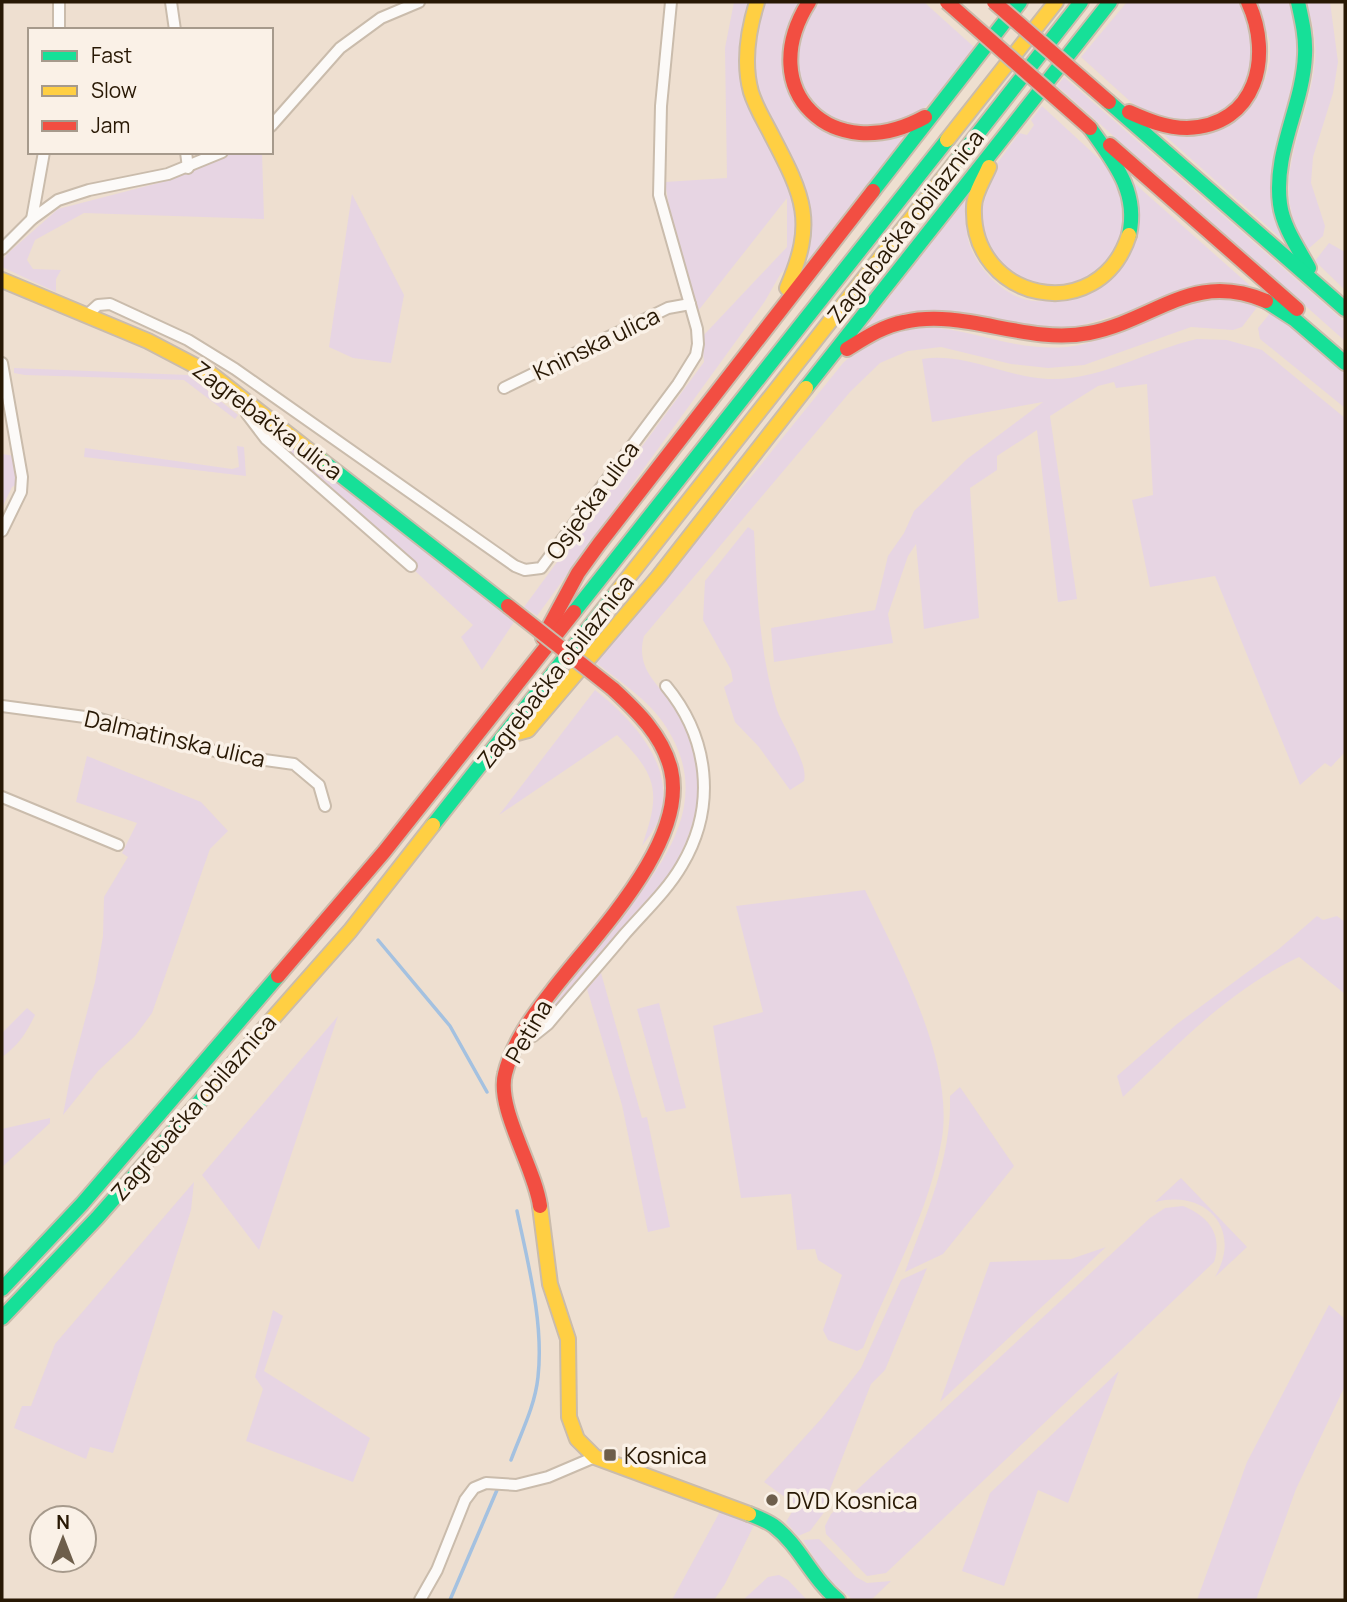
<svg xmlns="http://www.w3.org/2000/svg" width="1347" height="1602" font-family="Manrope,sans-serif">
<style>
.green{fill:#e7d5e3}
.lines{fill:none;stroke-linecap:round;stroke-linejoin:round}
.stream{stroke:#a4c1e0;stroke-width:3.5}
.street-casing{stroke:#cabcac;stroke-width:14}
.fast-casing{stroke:#cabcac;stroke-width:18}
.slow-casing{stroke:#cabcac;stroke-width:18}
.jam-casing{stroke:#cabcac;stroke-width:18}
.street{stroke:#fcfaf8;stroke-width:10}
.fast{stroke:#16e098;stroke-width:14}
.slow{stroke:#ffcf43;stroke-width:14}
.jam{stroke:#f24e42;stroke-width:14}
.jam-bridge-casing{stroke:#cabcac;stroke-width:18;stroke-linecap:butt}
.jam-bridge{stroke:#f24e42;stroke-width:14}
.poi-dot{fill:#6d5e4b;stroke:#faf1e7;stroke-width:2.5}
.labels{text-anchor:middle;dominant-baseline:central;stroke-width:7;stroke-linejoin:round;paint-order:stroke}
.street-label{font-size:23px;fill:#281804;stroke:#faf1e7}
.poi-label{font-size:23px;fill:#281804;stroke:#faf1e7;text-anchor:start}
</style>
<rect width="100%" height="100%" fill="#eedfd0"/>
<g class="green">
<path d="M734,2H750L740,53L785,177L798,223L791,265L781,273L765,301L537,616L524,607L704,362L702,337L787,247V198L698,311L670,213L665,182L727,178L725,48Z"/>
<path d="M764,2H802L786,32L812,120L909,134L809,261L774,127L757,83L754,49Z"/>
<path d="M821,2H924L974,47C956,69 936,105 909,118C827,157 757,61 821,2Z"/>
<path d="M1127,2H1240L1254,25L1256,67L1232,105L1193,122L1149,113L1132,103L1081,57Z"/>
<path d="M1256,2H1290L1300,42L1281,136L1286,243L1164,135L1188,136L1265,80L1270,61V42Z"/>
<path d="M1306,2H1330L1338,62L1333,93L1313,157L1311,183L1325,226L1323,236L1307,250C1265,182 1308,130 1315,61C1317,40 1312,21 1306,2Z"/>
<path d="M1064,77L1345,322V341L1057,86Z"/>
<path d="M1042,106L1108,167L1125,204L1122,238L1102,270L1067,287L1024,283L991,255L978,220L996,165L1019,133L1027,135L1034,125L1031,120Z"/>
<path d="M234,152H262L264,219L84,213L35,240L27,260L33,269L61,270L56,279V292L2,267V261L7,254L58,209L170,180Z"/>
<path d="M1134,183L1255,290L1117,315L1062,331L895,315L866,327L968,195C968,209 965,225 968,239C974,267 1009,304 1041,301C1063,299 1087,288 1109,282Z"/>
<path d="M352,194L404,295L391,363L353,358L329,347Z"/>
<path d="M1329,243L1345,252V290L1315,261Z"/>
<path d="M1230,299L1258,306L1242,327L1233,330L1191,327L1084,365L1048,368L1011,364L941,347L908,351L880,363L850,392L644,636C634,672 663,687 680,715C712,769 699,828 667,878L537,1027C561,994 586,962 612,929C661,867 719,801 662,721C645,697 616,679 594,661L751,477L843,363C924,289 979,354 1066,347C1112,343 1154,308 1197,300C1208,298 1219,299 1230,299Z"/>
<path d="M1271,312L1295,329L1345,373V408L1260,339L1258,328Z"/>
<path d="M1197,339L1227,340L1262,350L1345,418V752L1331,767L1325,763L1300,785L1215,576L1150,587L1132,500L1153,495L1147,384L1116,388L1114,382L1098,386L1050,416L1077,599L1058,602L1037,430L997,456V470L970,488L979,618L924,629L916,544L908,556L888,614L893,643L774,662L771,628L875,610L888,556L904,533L914,511L967,459L1043,402L932,422L922,359C966,352 1004,377 1048,379C1101,381 1147,350 1197,339Z"/>
<path d="M14,368L188,375L238,415L235,419L184,380L25,375L14,373Z"/>
<path d="M253,412L514,622L482,670L461,637L473,625L413,569L417,565L269,436Z"/>
<path d="M237,446L244,447L246,476L84,457L85,448L232,469L239,467Z"/>
<path d="M2,454L15,456L18,484L12,487L2,508Z"/>
<path d="M748,527L754,531C757,589 759,651 776,707C782,727 809,762 804,781L790,790L759,747L735,722L724,687L733,681L731,670L703,620L705,581Z"/>
<path d="M595,690C632,719 678,767 659,819C655,829 648,838 642,846C661,792 658,776 617,735L499,815Z"/>
<path d="M87,756L201,802L228,831L210,849L152,1013L135,1036L98,1071L63,1115L71,1073L95,982L103,936L104,897L128,857L122,853L137,823L76,802Z"/>
<path d="M865,890C898,959 954,1060 942,1138C930,1211 890,1280 863,1348L857,1351L828,1340L823,1330L842,1275L818,1260L815,1249L797,1250L791,1194L741,1198L713,1026L763,1012L736,906Z"/>
<path d="M1317,916L1323,920L1337,916L1345,922V994L1299,957C1225,993 1182,1041 1123,1097L1117,1076L1177,1024L1280,948Z"/>
<path d="M601,973L642,1118L647,1117L670,1227L648,1232L622,1105L587,989Z"/>
<path d="M659,1003L686,1108L666,1112L637,1009Z"/>
<path d="M27,1008L35,1015C27,1032 18,1046 2,1057V1033Z"/>
<path d="M338,1016L259,1250L202,1175Z"/>
<path d="M960,1087L1014,1166L943,1254L905,1272C926,1214 952,1158 950,1096Z"/>
<path d="M50,1118V1123L2,1167V1129Z"/>
<path d="M1181,1178L1247,1247L1215,1277C1243,1229 1206,1189 1155,1202Z"/>
<path d="M194,1182L191,1210L113,1453L90,1447L86,1459L14,1428L22,1406H31L55,1344Z"/>
<path d="M1183,1206C1208,1216 1223,1234 1214,1262L886,1573L867,1576L826,1534L825,1526L831,1514L1150,1218L1165,1208Z"/>
<path d="M1106,1247L940,1402L990,1262L1071,1259Z"/>
<path d="M927,1268L885,1370L871,1384L825,1502L831,1503L810,1531L798,1536L786,1522L796,1505L764,1482L822,1418L861,1368L901,1280Z"/>
<path d="M1329,1305L1345,1319V1386L1296,1489L1256,1600H1197L1247,1462Z"/>
<path d="M273,1310L283,1316L264,1371L370,1438L353,1482L246,1441L263,1389L255,1377Z"/>
<path d="M1119,1371L1068,1503L1038,1490L1004,1586L962,1571L990,1493Z"/>
<path d="M722,1508L755,1523L725,1584L714,1600H672Z"/>
<path d="M819,1539L856,1577L867,1583L891,1581L871,1600H853L825,1576L803,1540Z"/>
<path d="M779,1575L788,1580L807,1600H743L768,1577Z"/>
</g>
<g class="lines">
<g class="stream">
<path d="M378,940L450,1026L487,1092"/>
<path d="M511,1460C521,1433 535,1406 538,1377C544,1323 528,1264 517,1211"/>
<path d="M450,1600L497,1490"/>
</g>
<defs>
<g id="street">
<path d="M59,2V30"/>
<path d="M171,2L175,30"/>
<path d="M271,126L340,48L381,18L419,2"/>
<path d="M186,152L188,168"/>
<path d="M32,219L44,152"/>
<path d="M2,249L32,219L58,200L89,190L168,174L222,152"/>
<path d="M87,315L98,305L110,304L188,340L235,369L515,566L525,570L541,568L678,384L696,355L698,344L697,329L659,195L661,106L671,2"/>
<path d="M2,363L22,477L21,492L2,531"/>
<path d="M504,388L668,308L690,304"/>
<path d="M242,397L247,414L266,439L411,566"/>
<path d="M2,706L100,719L229,755L294,764L319,785L325,806"/>
<path d="M2,797L118,845"/>
<path d="M521,1034L533,1036L548,1024C573,994 599,965 624,935C644,912 667,891 682,865C717,806 709,738 666,686"/>
<path d="M420,1600L437,1570L465,1500L474,1488L486,1483L516,1485L548,1477L595,1457"/>
</g>
<g id="fast">
<path d="M1298,2C1302,20 1306,37 1305,55C1303,106 1273,152 1280,204C1283,227 1298,248 1309,268"/>
<path d="M1109,102L1345,309"/>
<path d="M1090,128C1114,162 1139,192 1129,235"/>
<path d="M954,164L1081,2"/>
<path d="M873,191L1020,2"/>
<path d="M1266,301L1294,319L1345,363"/>
<path d="M806,388L1110,2"/>
<path d="M320,459L508,606"/>
<path d="M574,612L947,140"/>
<path d="M433,825L616,593"/>
<path d="M2,1289L82,1204L278,976"/>
<path d="M2,1318L97,1218L207,1093"/>
<path d="M749,1514C757,1517 767,1521 774,1526C800,1546 812,1579 838,1600"/>
</g>
<g id="slow">
<path d="M757,2C748,31 743,63 751,92C756,108 765,122 772,136C804,197 816,222 787,288"/>
<path d="M947,140L1056,2"/>
<path d="M989,167C984,179 974,194 974,207C970,301 1099,329 1129,235"/>
<path d="M2,280L148,341L211,374L320,459"/>
<path d="M616,593L954,164"/>
<path d="M503,737L528,730L658,577L806,388"/>
<path d="M207,1093L350,931L433,825"/>
<path d="M540,1206L550,1284L568,1339L569,1417L577,1439L595,1457L749,1514"/>
</g>
<g id="jam">
<path d="M809,2C753,90 832,168 925,117"/>
<path d="M1129,112C1147,120 1166,128 1187,128C1257,126 1273,56 1248,2"/>
<path d="M1110,145L1297,309"/>
<path d="M847,349C865,338 883,326 904,322C964,308 1026,345 1089,333C1156,320 1192,270 1266,301"/>
<path d="M543,638L578,573L599,544L873,191"/>
<path d="M278,976L384,852L574,612"/>
<path d="M540,1206C535,1168 496,1108 505,1074C512,1044 533,1015 552,991C594,936 688,843 671,770C663,736 637,711 613,689"/>
</g>
</defs>
<use href="#street" class="street-casing"/>
<use href="#fast" class="fast-casing"/>
<use href="#slow" class="slow-casing"/>
<use href="#jam" class="jam-casing"/>
<use href="#street" class="street"/>
<use href="#fast" class="fast"/>
<use href="#slow" class="slow"/>
<use href="#jam" class="jam"/>
<defs>
<g id="jam-bridge">
<path d="M947,2L1090,128"/>
<path d="M994,2L1109,102"/>
<path d="M508,606L613,689"/>
</g>
</defs>
<use href="#jam-bridge" class="jam-bridge-casing"/>
<use href="#jam-bridge" class="jam-bridge"/>
</g>
<g class="poi-dot">
<rect x="603" y="1448" width="14" height="14" rx="3.5"/>
<circle cx="772" cy="1500" r="7"/>
</g>
<g class="labels">
<g class="street-label">
<text transform="translate(905 226) rotate(-52)">Zagrebačka obilaznica</text>
<text transform="translate(596 343) rotate(-26)">Kninska ulica</text>
<text transform="translate(268 420) rotate(37)">Zagrebačka ulica</text>
<text transform="translate(592 500) rotate(-54)">Osječka ulica</text>
<text transform="translate(555 671) rotate(-52)">Zagrebačka obilaznica</text>
<text transform="translate(175 738) rotate(13)">Dalmatinska ulica</text>
<text transform="translate(528 1031) rotate(-60)">Petina</text>
<text transform="translate(193 1107) rotate(-49)">Zagrebačka obilaznica</text>
</g>
<g class="poi-label">
<text x="624" y="1455">Kosnica</text>
<text x="786" y="1500">DVD Kosnica</text>
</g>
</g>
<rect width="1347" height="1602" fill="none" stroke="#281804" stroke-width="7"/>
<rect x="28" y="28" width="245" height="126" fill="#faf1e7" stroke="#a69a8c" stroke-width="2"/>
<rect x="42" y="51" width="35" height="10" fill="#16e098" stroke="#a69a8c" stroke-width="2"/>
<text x="91" y="63" font-size="21" fill="#281804">Fast</text>
<rect x="42" y="86" width="35" height="10" fill="#ffcf43" stroke="#a69a8c" stroke-width="2"/>
<text x="91" y="98" font-size="21" fill="#281804">Slow</text>
<rect x="42" y="121" width="35" height="10" fill="#f24e42" stroke="#a69a8c" stroke-width="2"/>
<text x="91" y="133" font-size="21" fill="#281804">Jam</text>
<g transform="translate(63 1539)"><circle r="33" fill="#faf1e7" stroke="#a69a8c" stroke-width="2"/>
<path d="M0-5L12 26L0 18L-12 26Z" fill="#6d5e4b"/>
<text y="-10" font-size="19" font-weight="bold" text-anchor="middle" fill="#281804">N</text>
</g>
</svg>
